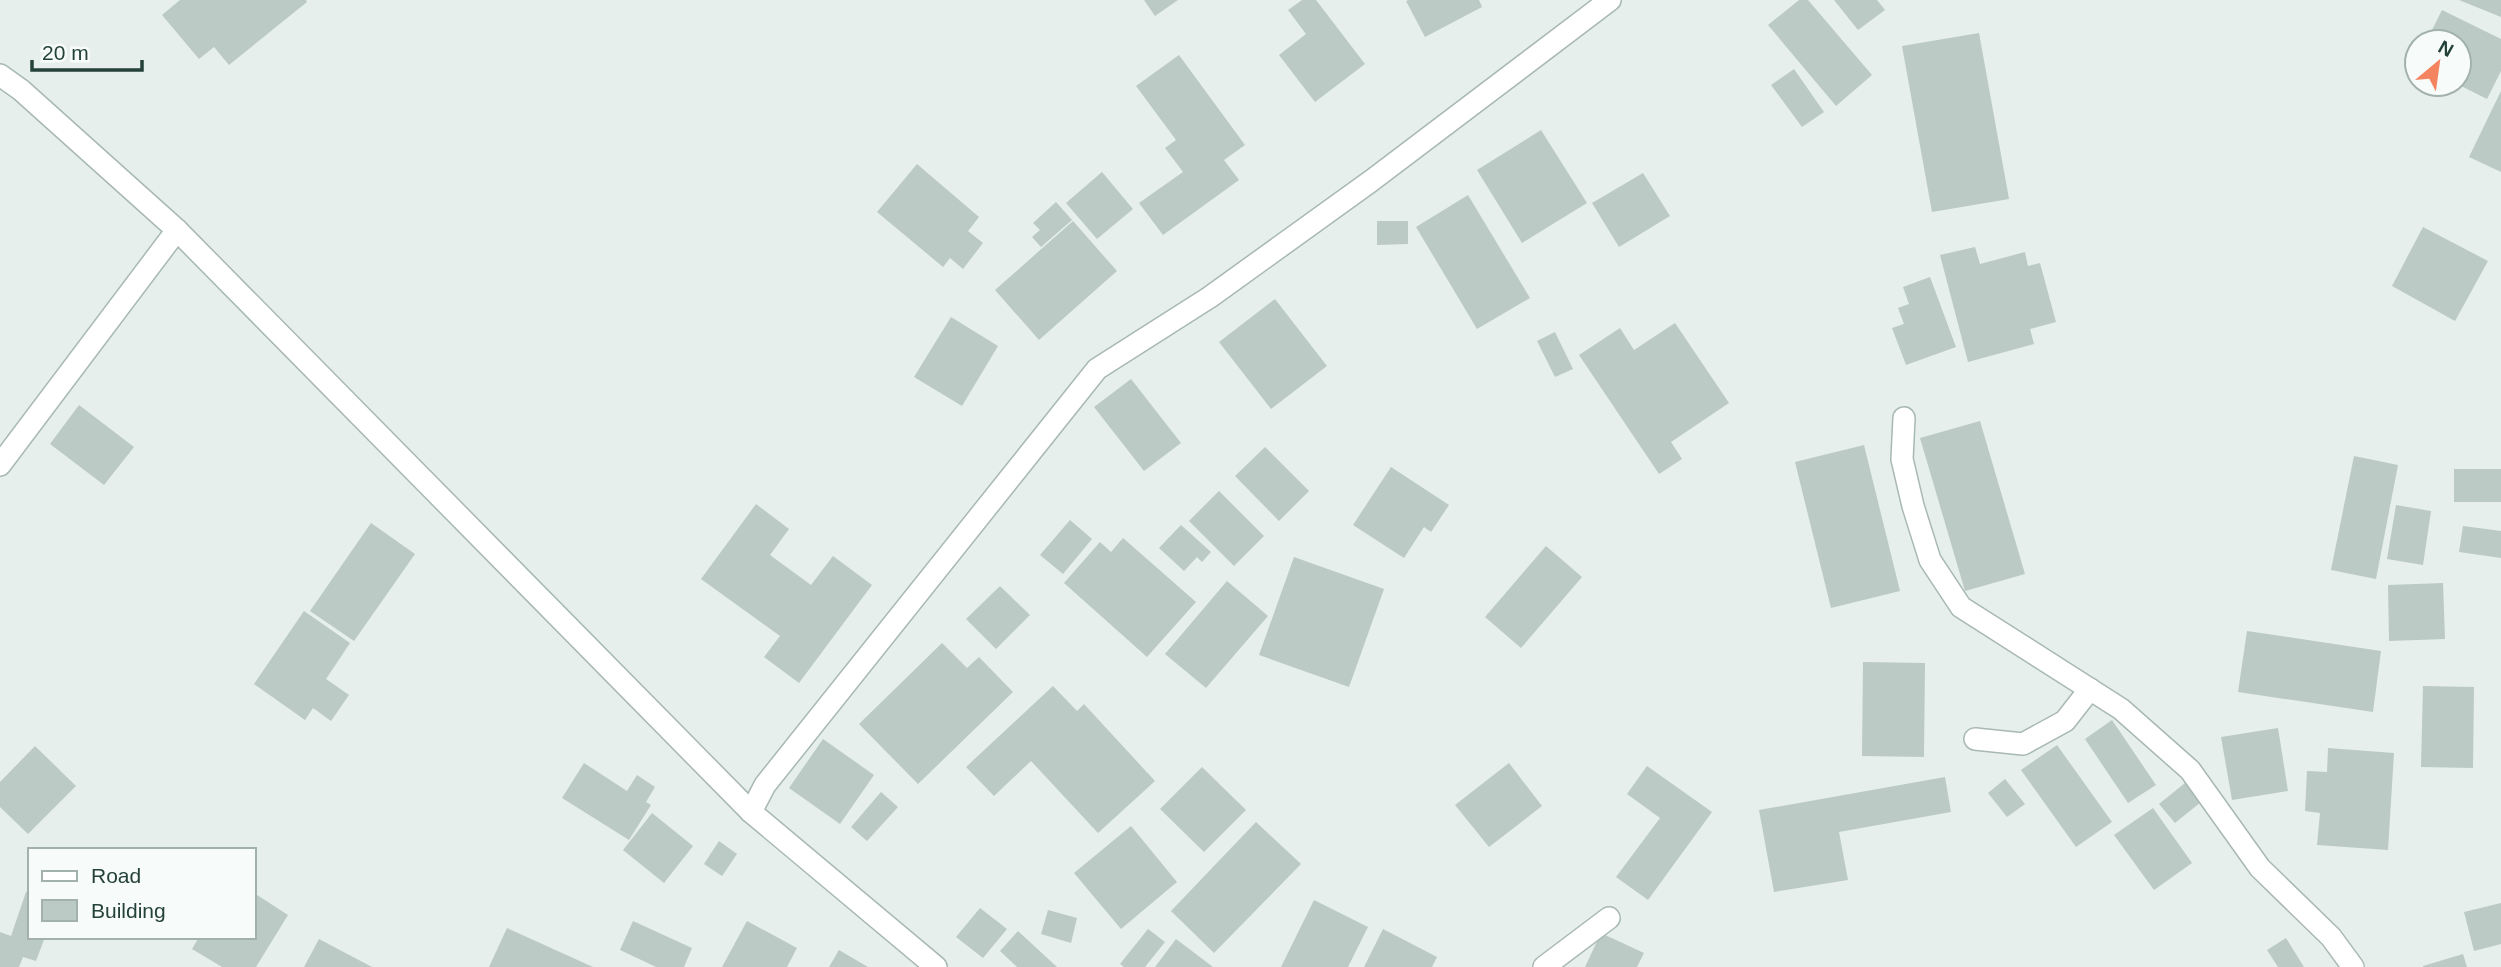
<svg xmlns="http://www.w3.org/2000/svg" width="2501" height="967" font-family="Helvetica,sans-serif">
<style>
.building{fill:#bbcac4}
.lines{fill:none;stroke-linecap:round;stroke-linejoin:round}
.minor-casing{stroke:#a8b8b2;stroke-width:24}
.minor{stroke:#fff;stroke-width:21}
</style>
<rect width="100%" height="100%" fill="#e6efeb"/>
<g class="building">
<path d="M180,0H306L307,2L229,65L214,47L199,59L162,15Z"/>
<path d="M1144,0H1178L1155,16Z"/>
<path d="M1302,0H1316L1365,64L1315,102L1279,55L1306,34L1288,10Z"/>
<path d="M1409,0H1479L1482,7L1425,37L1406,1Z"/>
<path d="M1799,0H1808L1872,75L1836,106L1768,25Z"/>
<path d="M1834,0H1877L1885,10L1858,30Z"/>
<path d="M2459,0H2501V17Z"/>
<path d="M2442,10L2501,39V71L2487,99L2459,85V42H2426Z"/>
<path d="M1979,33L2009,199L1932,212L1902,46Z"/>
<path d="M1179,55L1245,145L1224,160L1239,180L1163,235L1139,203L1183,172L1165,148L1176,140L1136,86Z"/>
<path d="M1794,69L1824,112L1802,127L1771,85Z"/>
<path d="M2501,91V172L2469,157Z"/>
<path d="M1541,130L1587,203L1522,243L1477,170Z"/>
<path d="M917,164L979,217L968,231L983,243L963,269L950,258L943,267L877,212Z"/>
<path d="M1102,172L1133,209L1097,239L1066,203Z"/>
<path d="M1643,173L1670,216L1619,247L1592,203Z"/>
<path d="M1468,195L1530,298L1477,329L1416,227Z"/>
<path d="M1056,202L1072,220L1041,247L1032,237L1040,230L1033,223Z"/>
<path d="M1073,221L1117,271L1039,340L995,290Z"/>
<path d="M1377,221H1408V244L1377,245Z"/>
<path d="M2423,227L2488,261L2455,321L2392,286Z"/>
<path d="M1975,247L1980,264L2025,252L2028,266L2040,263L2056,322L2030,329L2034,344L1968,362L1940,255Z"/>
<path d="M1930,277L1956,347L1906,365L1892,328L1904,324L1898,308L1909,304L1903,287Z"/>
<path d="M1275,299L1327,366L1271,409L1219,342Z"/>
<path d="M951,317L998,346L962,406L914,377Z"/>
<path d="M1675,323L1729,403L1671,442L1682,459L1659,474L1579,355L1620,328L1634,350Z"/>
<path d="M1555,332L1573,369L1555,377L1537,341Z"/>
<path d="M1131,379L1181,443L1144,471L1094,407Z"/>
<path d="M79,405L134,447L104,485L50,444Z"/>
<path d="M1980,421L2025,574L1965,591L1920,438Z"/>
<path d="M1864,445L1900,591L1831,608L1795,462Z"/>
<path d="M1265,447L1309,491L1279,521L1235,476Z"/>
<path d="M2354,456L2398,465L2376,579L2331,570Z"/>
<path d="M1391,467L1449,505L1431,532L1424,527L1404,558L1353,525Z"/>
<rect x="2454" y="469" width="47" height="33"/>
<path d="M1219,491L1264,536L1234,566L1189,521Z"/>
<path d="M756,504L789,529L770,555L811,585L833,556L872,585L799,683L764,657L780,636L701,579Z"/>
<path d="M2396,505L2431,511L2423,565L2387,559Z"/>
<path d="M1070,520L1092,539L1063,574L1040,555Z"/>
<path d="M371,523L415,554L354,641L310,611Z"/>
<path d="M1181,525L1211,552L1202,562L1197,557L1184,571L1159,548Z"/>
<path d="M2463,526L2501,531V558L2459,552Z"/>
<path d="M1123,538L1196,602L1147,657L1064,583L1100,542L1111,552Z"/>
<path d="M1546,546L1582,577L1521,648L1485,617Z"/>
<path d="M1294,557L1384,589L1349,687L1259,655Z"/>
<path d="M1227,581L1268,616L1206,688L1165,654Z"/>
<path d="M2443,583L2445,639L2389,641L2388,585Z"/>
<path d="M1000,586L1030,615L996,649L966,619Z"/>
<path d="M304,611L350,643L326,679L349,695L331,721L313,708L305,720L254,684Z"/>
<path d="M2247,631L2381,651L2373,712L2238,692Z"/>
<path d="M942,643L967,668L979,657L1013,692L918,784L859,724Z"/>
<path d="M1863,662L1925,663L1924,757L1862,756Z"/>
<path d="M1053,686L1077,711L1084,704L1155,781L1098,833L1031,761L994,796L966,767Z"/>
<path d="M2423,686L2474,687L2473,768L2421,767Z"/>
<path d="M2112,720L2156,785L2128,803L2085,739Z"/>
<path d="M2278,728L2288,791L2232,800L2221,737Z"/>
<path d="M823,739L874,775L840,824L789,788Z"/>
<path d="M2057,745L2112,822L2076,847L2021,770Z"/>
<path d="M35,746L76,786L28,834L0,807V782Z"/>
<path d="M2328,748L2394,753L2388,850L2317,845L2320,813L2305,811L2307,771L2327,772Z"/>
<path d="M584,763L627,791L637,775L655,787L646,802L651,805L629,840L562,798Z"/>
<path d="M1509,763L1542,806L1489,847L1455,805Z"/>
<path d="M1647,766L1712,812L1648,900L1616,877L1660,818L1627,794Z"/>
<path d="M1202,767L1246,810L1204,852L1160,809Z"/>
<path d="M1945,777L1951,812L1839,832L1848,880L1774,892L1759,810Z"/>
<path d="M2005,779L2025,804L2007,817L1988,793Z"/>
<path d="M2185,783L2201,802L2175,823L2159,804Z"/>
<path d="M881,792L898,807L867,841L851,827Z"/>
<path d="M2153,808L2192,863L2154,890L2114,835Z"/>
<path d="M652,813L693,846L664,883L623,850Z"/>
<path d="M1256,822L1301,864L1214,953L1171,911Z"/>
<path d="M1131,826L1177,882L1121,929L1074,873Z"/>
<path d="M719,841L737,854L722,876L704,864Z"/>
<path d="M26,892L30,893V937H45L36,961L23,957L19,967H0V932L11,936Z"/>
<path d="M254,893L288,915L256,967H222L192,949L199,937H254Z"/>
<path d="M1314,900L1368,927L1348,967H1281Z"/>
<path d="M2501,903V944L2474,951L2464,912Z"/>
<path d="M980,908L1007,929L983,958L956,937Z"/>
<path d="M1048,910L1077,918L1071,943L1041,934Z"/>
<path d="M633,921L692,948L684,967H656L620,950Z"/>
<path d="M747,921L797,948L787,967H722Z"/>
<path d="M507,928L593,967H489Z"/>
<path d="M1148,929L1165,942L1145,967H1124L1120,964Z"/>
<path d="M1383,929L1437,957L1432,967H1364Z"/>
<path d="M1018,931L1057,967H1017L1000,951Z"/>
<path d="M1601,933L1644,953L1637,967H1585Z"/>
<path d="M2286,938L2304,967H2278L2267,950Z"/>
<path d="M319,939L372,967H304Z"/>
<path d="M1176,939L1213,967H1155Z"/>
<path d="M839,950L868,967H829Z"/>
<path d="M2463,954L2467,967H2423V966Z"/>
</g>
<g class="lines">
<defs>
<g id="minor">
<path d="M0,75L21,90L177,230L751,812L936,967"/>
<path d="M1904,418L1902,459L1913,506L1930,560L1961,607L2121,709L2190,770L2260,868L2331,937L2353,967"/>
<path d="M0,465L177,230"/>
<path d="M1975,739L2023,744L2065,721L2090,689"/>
<path d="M751,812L765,785L1097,369L1210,297L1371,181L1610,0"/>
<path d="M1544,967L1609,918"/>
</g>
</defs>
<use href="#minor" class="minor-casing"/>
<use href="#minor" class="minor"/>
</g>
<rect x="28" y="848" width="228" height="91" fill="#f7fbf9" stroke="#a3b1ad" stroke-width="2"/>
<rect x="42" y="871" width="35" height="10" fill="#ffffff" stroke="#a3b1ad" stroke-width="2"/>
<text x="91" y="883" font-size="21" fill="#24423a">Road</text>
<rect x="42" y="900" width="35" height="21" fill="#bbcac4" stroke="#a3b1ad" stroke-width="2"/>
<text x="91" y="918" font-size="21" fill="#24423a">Building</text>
<g transform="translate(2438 63) rotate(29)"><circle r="33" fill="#f7fbf9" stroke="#a3b1ad" stroke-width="2"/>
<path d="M0-5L12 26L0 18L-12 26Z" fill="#f4845f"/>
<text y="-10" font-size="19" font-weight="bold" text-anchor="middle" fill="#24423a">N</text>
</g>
<path d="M32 60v10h110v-10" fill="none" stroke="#24423a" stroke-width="3.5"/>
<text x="42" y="60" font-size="21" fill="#24423a" stroke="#f7fbf9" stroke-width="5" paint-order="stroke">20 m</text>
</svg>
